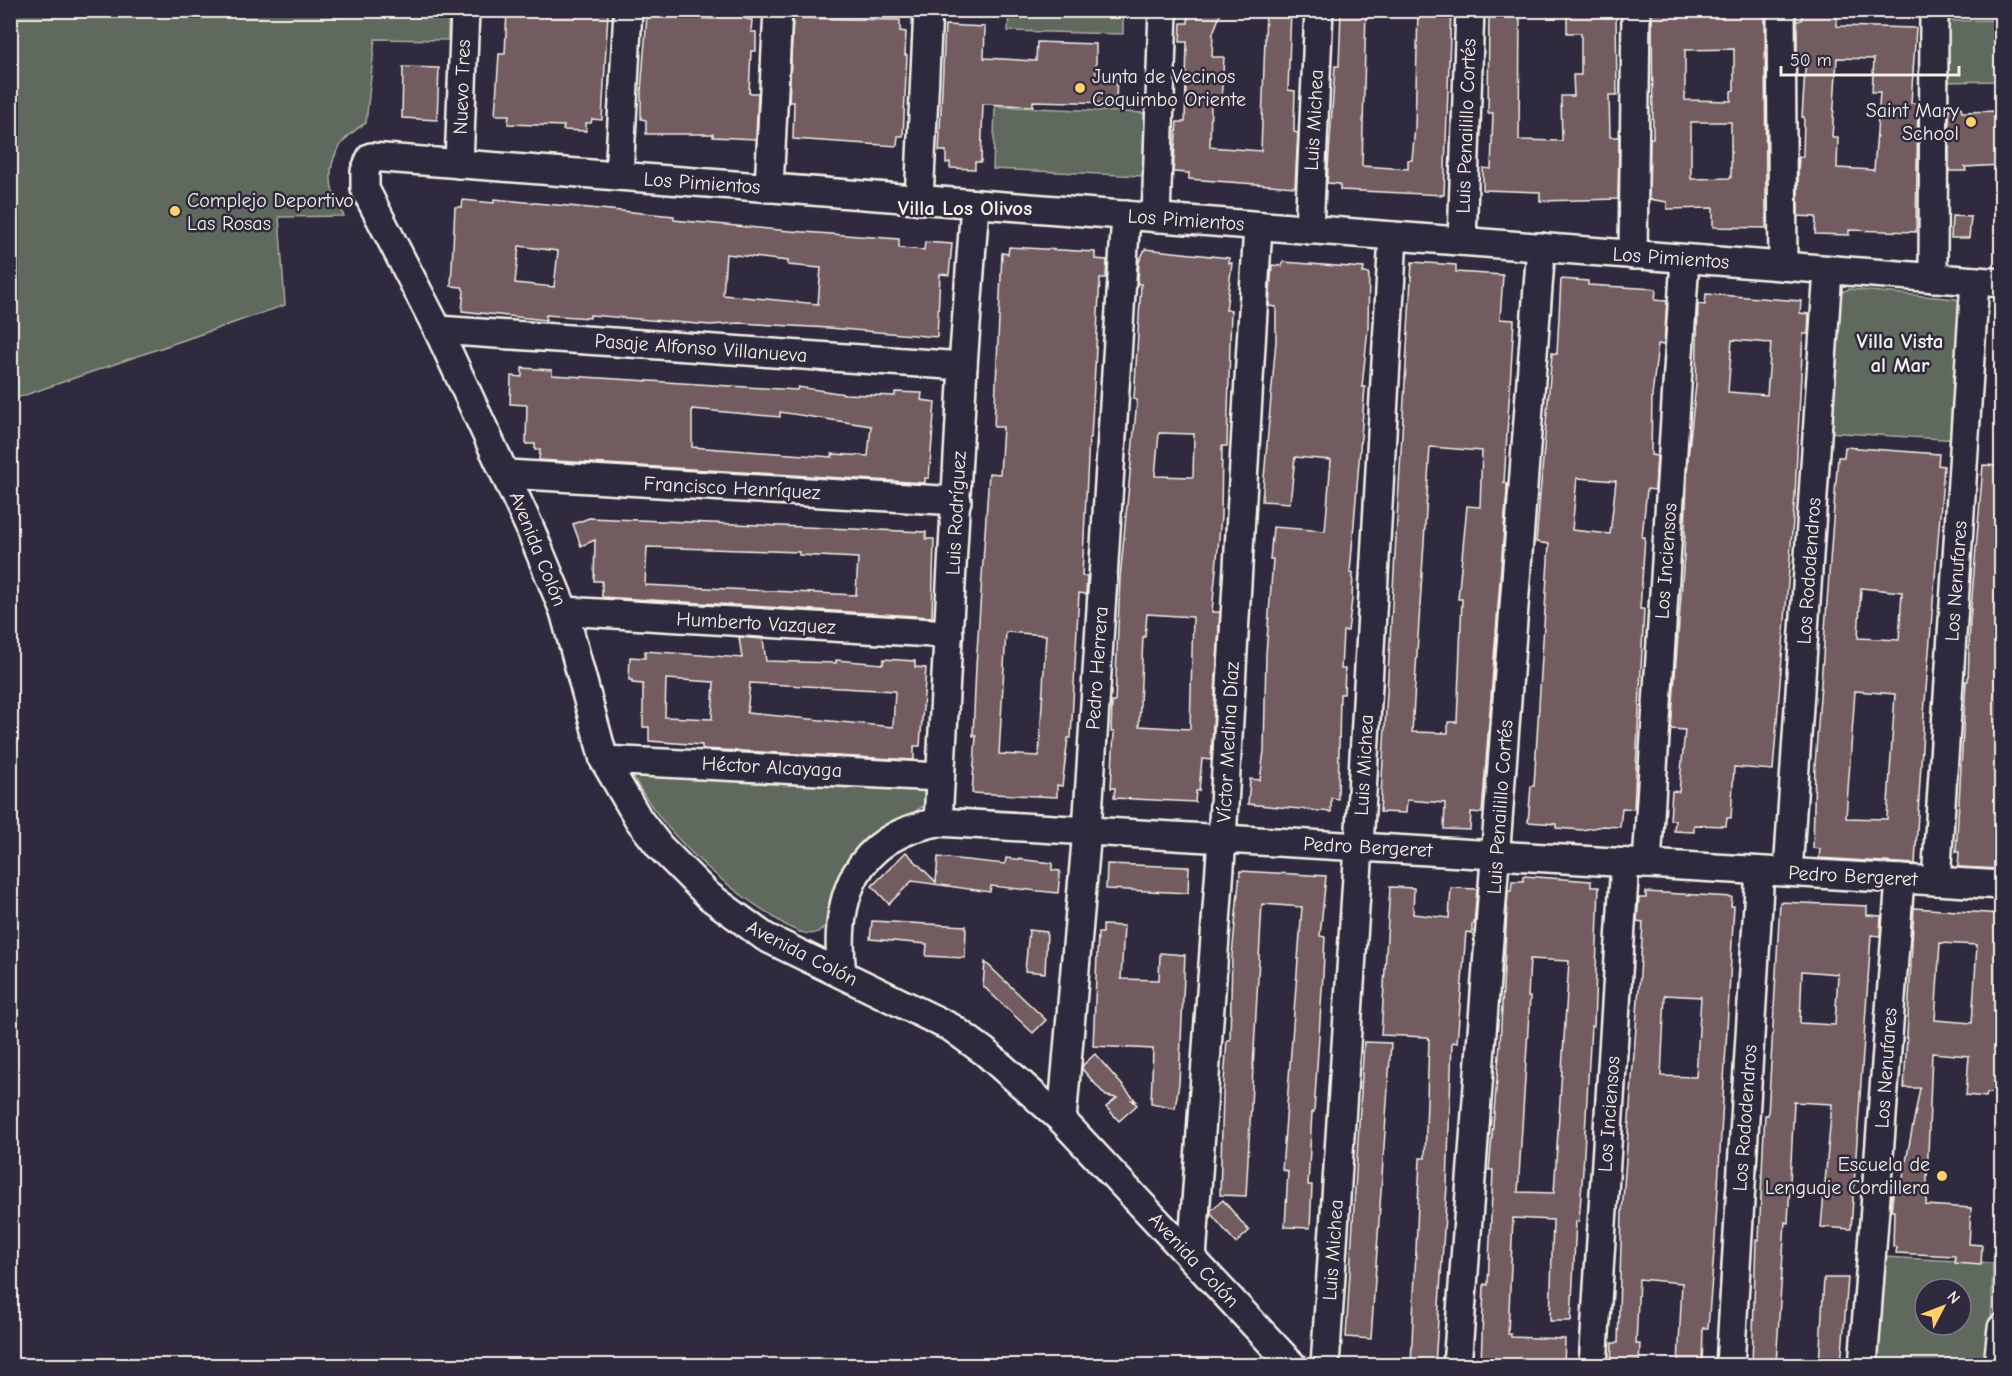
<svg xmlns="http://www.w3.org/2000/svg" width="2012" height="1376" font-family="'Comic Neue',sans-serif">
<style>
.green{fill:#60695d;stroke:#aaada2;stroke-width:1.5;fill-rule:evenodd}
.building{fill:#735c61;stroke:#f4f1e8;stroke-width:1.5;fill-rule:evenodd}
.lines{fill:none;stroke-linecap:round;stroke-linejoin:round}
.minor-casing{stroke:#f4f1e8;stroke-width:32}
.minor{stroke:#2f2a3d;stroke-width:27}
.poi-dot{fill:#ffd166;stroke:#2f2a3d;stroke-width:2}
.labels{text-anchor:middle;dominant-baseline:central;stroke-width:5;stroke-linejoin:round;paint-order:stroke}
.poi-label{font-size:20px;fill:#f4f1e8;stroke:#2f2a3d;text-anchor:start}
.street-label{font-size:20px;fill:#f4f1e8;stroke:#2f2a3d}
.neighbourhood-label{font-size:21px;font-weight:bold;fill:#f4f1e8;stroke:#2f2a3d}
</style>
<rect width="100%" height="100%" fill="#2f2a3d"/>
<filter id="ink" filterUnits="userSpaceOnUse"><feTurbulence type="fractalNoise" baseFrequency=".0167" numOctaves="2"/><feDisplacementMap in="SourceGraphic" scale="12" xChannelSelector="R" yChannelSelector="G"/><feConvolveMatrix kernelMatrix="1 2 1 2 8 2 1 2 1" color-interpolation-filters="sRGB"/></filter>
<g filter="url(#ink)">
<g class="green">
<path d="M10,11H448V40L375,39L366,123C328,145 321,180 344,216L279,217L285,305L11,400Z"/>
<path d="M1009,11H1123V34L1008,31Z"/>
<path d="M2001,20V81L1942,82L1943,21Z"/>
<path d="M995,106L1145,113L1143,176L993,169Z"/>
<path d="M1849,289L1956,299L1964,304L1960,440L1826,432L1839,293Z"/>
<path d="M628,767L926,789L927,801C918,814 905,814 892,821C874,829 859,844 848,860C844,866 839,873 837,880C831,895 835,928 815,933C800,937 781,922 769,914C712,877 659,829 628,767Z"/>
<path d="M1883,1257L1993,1263L1990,1365L1874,1366ZM1925,1289H1961V1325H1925Z"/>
</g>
<g class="building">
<path d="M507,10L608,13L602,120L592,119L591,123H586V131L563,130L564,126L508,124L509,115H495L499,54H505Z"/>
<path d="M1188,10H1222L1213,33L1212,57H1224L1221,102H1211L1210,147L1261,151L1266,10H1291L1288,90L1295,91L1294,125V132L1298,133L1295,187L1189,179V173L1173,172L1177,122H1185L1187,42H1180L1181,23H1188Z"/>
<path d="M1341,10H1366L1362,166L1408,169V160H1412L1415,127L1418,10H1451L1444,195L1340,190V184L1327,183L1335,66H1339Z"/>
<path d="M1489,10H1520L1519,140L1562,141L1561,96H1574L1573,75H1581V33H1567V15H1574V10H1616L1617,95H1609L1610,137H1619L1618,199L1540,201V192L1483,190V168L1491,169L1493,113H1488Z"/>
<path d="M1652,10H1765L1766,228L1713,227V208L1667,209V202L1649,199L1650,138H1653ZM1734,49V90L1731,91V101L1685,100V50ZM1691,122H1731V178L1691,179Z"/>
<path d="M1802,10H1837V26L1916,28L1911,103H1918L1916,232L1849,230V235L1815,234L1816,217L1798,216V171L1799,157H1803L1804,117H1802L1806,55H1797V21L1802,20ZM1837,58L1874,59L1872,92H1880L1874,170L1837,168L1838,137H1832Z"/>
<path d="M715,11L746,13V19L752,20L751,32H756V51H751L749,93H758L756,139L713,137V134H646V120L641,119V91L647,16L715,19Z"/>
<path d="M793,18L900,20V31L906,32L905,55H907L903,136H898L897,146L793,139L794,102H789Z"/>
<path d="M945,25L985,27L984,58L1036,61L1037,42L1096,44V74H1117L1116,103L1033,101V106L983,104L981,162H975V169L950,168V162L946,163V151H939Z"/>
<path d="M403,67L439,68L437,120L402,118Z"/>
<path d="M1949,107H1961L1962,112L2001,111V165L1965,167L1966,171H1949Z"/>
<path d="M494,199L674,216V220L790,231L899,239V248L924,250L925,242L952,244L949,275L940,274L937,337L829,328L739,323L710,325L590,315V318L546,315V320L462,311L464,291L462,287L451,286L455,207H462L463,200L494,203ZM519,246L558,251L554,287L515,283ZM726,254L788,261V265L821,268L818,304L723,295Z"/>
<path d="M1952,216L1971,217L1969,238H1951Z"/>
<path d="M1009,247L1095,252V259L1107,260L1106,278H1100L1091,438H1089L1082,576H1087L1086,594L1079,593L1071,738H1068L1062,786L1057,785V797L972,793L976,736H973L976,666L989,473L1000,474L1003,427H994L1002,253L1008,254ZM1006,632L1046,635L1039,756L999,754Z"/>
<path d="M1145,249L1229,258V263H1232L1226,310H1231L1227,446H1222L1221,516L1212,612H1220L1211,760L1202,759L1199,791H1196L1195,802L1114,798L1115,788H1111L1114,732H1111L1112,702H1115L1120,578L1137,400L1134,399L1141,284H1137L1138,280L1139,262ZM1159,433L1194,434L1193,477L1155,476ZM1147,614L1193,617L1190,729L1139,726L1143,637H1145Z"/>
<path d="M1283,262L1364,268L1363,273H1369L1368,328L1362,387H1365L1350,573H1353L1352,599L1348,631H1343L1341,669H1345L1344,694H1340L1338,799L1331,798V812L1248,804L1250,779L1260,780L1264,751L1266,654L1273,559H1270L1273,527L1325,531L1331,460L1295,457L1290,503L1262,501L1276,341V307L1269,306L1272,265L1282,266Z"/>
<path d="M1412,262L1456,265V272L1503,275L1500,319L1514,320L1504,483H1507V490L1482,813L1471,812L1470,830L1444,829L1445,803L1407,800L1406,813L1380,812ZM1430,447L1482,451L1480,507L1467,506L1458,599H1462L1457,722H1448V733L1412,732Z"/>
<path d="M1561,279L1588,281V285L1656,289L1655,300L1667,301L1664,345L1658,344L1652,396L1651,455L1657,456L1655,490L1647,489L1642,537H1645L1640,609H1644L1634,809L1622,808L1620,827L1603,826L1582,830L1556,828V824L1528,822L1531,786H1534L1549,544L1536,542L1552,353L1557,354ZM1577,478L1616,481L1610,534L1572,530Z"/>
<path d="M1706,294L1801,301L1800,313L1809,314L1808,334H1803L1795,495L1773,770L1734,767L1731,818H1727L1726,826L1694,825V832L1674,831L1675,820H1670L1672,791L1679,792L1685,730L1671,729L1684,555L1688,458L1696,384L1698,304L1705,305ZM1732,340L1771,343L1767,395L1728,392Z"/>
<path d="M522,368L552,370V375L797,390L798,387L845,394L895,396V392L922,393L921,400L935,402L929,478H925V483L539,460L540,450H535V444H526L527,405L510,404L511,376L522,377ZM692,409L780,417V412L871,426L868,456L832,454V457L692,447Z"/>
<path d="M1845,447L1939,454L1938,465L1944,466L1924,714L1915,864L1819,858L1820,849L1813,848L1815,765L1835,493L1838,457H1844ZM1861,588L1902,592L1899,640L1858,638ZM1855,691L1895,694L1887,819L1846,818Z"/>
<path d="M1983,465L2001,466V869L1958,867L1959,852H1956L1966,681H1968L1970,620Z"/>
<path d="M589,518L926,532V539H934L932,617L602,597V581H594L595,540L581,546L573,524ZM647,547L799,552V555L858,558L856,595L645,585Z"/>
<path d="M739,637L763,639L766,661L836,663V660L883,664L884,659L915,661V667L926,668L920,746H914V760L702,749V745L649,741V727H643V684L632,683V680H629L630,657L645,658V651L742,658ZM666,679L714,682L712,719L665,717ZM750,683L895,691L893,727L747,713Z"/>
<path d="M906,852L936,882L938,857L1005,864L1006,858L1052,863V870L1060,871L1058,893L991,886L990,892L912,881L889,904L872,886Z"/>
<path d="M1107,864L1189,867L1188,893L1106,889Z"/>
<path d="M1240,871L1326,876L1320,936L1325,937L1323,975L1314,1112H1312L1308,1185H1312L1310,1228L1285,1227L1288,1171L1282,1170L1302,907L1262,904L1246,1196L1220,1195L1223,1095L1227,1040H1230L1232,956Z"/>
<path d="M1523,876L1591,881V887H1599L1594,1026H1591L1583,1170L1579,1221H1576L1571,1321H1550L1553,1220L1513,1218L1508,1334H1511V1337L1565,1339L1564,1365L1481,1363L1484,1284L1488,1285L1493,1170H1489L1500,1044L1508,891H1511L1512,881H1523ZM1530,959L1569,961L1554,1193L1518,1192L1530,997H1528Z"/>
<path d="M1390,887L1414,888L1413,914L1449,918L1451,888L1477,889L1474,924H1472V933L1466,932L1457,1043L1452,1042L1447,1186L1435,1365H1411L1420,1158H1425L1429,1040L1428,1037L1381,1035Z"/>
<path d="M1646,892L1732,897L1731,906H1734L1715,1239L1708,1328H1703L1702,1365H1678L1682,1283L1639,1279L1636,1344H1640L1639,1365H1611L1612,1343H1618L1622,1212L1640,974L1643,922L1637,921L1639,898H1646ZM1665,995L1701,997L1696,1077L1661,1076Z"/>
<path d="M1780,902L1867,906V915L1881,916L1880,936L1871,935L1870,950L1851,1229L1821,1227L1832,1104L1794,1102L1788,1223L1785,1222L1776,1365H1752L1756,1240H1759L1763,1149L1765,1115H1768ZM1802,971L1838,974L1835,1025L1800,1023Z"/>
<path d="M1914,908L2001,914V1017L1994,1093H1987L1986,1097L1966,1095L1969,1056L1932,1053L1926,1205L1971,1208L1969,1244L1982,1245L1981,1265L1955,1263V1256L1896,1253L1897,1247L1893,1246L1894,1211H1891L1894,1187L1901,1188L1920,1088H1904ZM1940,943L1977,945L1972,1023L1935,1020Z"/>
<path d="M872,921L966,926L965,958L926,956L927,944L870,939Z"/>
<path d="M1103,925L1124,926L1121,979L1159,980L1160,953L1185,955L1179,1083L1175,1108L1151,1103L1153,1049L1093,1046L1098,933H1103Z"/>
<path d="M1029,930L1047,932L1045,973L1025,971Z"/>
<path d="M985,962L1046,1020L1033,1033L983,986Z"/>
<path d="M1364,1042L1391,1043L1371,1339L1346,1337Z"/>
<path d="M1095,1054L1136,1101L1132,1100L1137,1105L1119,1121L1106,1107L1117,1098L1106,1096L1082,1069L1083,1065Z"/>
<path d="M1223,1200L1249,1231L1236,1243L1211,1214V1210Z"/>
<path d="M1824,1278H1848L1841,1365H1819Z"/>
</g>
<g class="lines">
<defs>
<g id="minor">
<path d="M1781,10L1783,266"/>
<path d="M459,164L465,10"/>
<path d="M619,176L628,10"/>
<path d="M769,188L778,10"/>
<path d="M919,200L928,10"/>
<path d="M1156,218L1163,10"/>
<path d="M1309,230L1319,10"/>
<path d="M1462,241L1470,10"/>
<path d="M1633,255L1636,10"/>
<path d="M1933,278L1934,10"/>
<path d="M438,330L963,366"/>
<path d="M507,474L957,501"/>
<path d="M564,611L949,634"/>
<path d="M604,760L940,777"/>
<path d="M938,822L963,366L975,204"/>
<path d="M1647,864L1685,259"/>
<path d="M1788,872L1828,270"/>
<path d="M1936,881L1975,281"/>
<path d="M842,974C833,897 855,837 938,822L2002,885"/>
<path d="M1062,1120L1087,830L1126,215"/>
<path d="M1192,1258L1222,839L1258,226"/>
<path d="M1293,1366L1062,1120L985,1052L952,1028L765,937L709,896L660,847L639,820L604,760L564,611L529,526L438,330L365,189V171L371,157L2002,283"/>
<path d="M1325,1366L1359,847L1393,236"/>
<path d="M1457,1366L1541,247"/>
<path d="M1593,1366L1625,863"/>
<path d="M1730,1366L1760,871"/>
<path d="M1863,1366L1900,879"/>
<path d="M1998,1366L2002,1328"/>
</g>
</defs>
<use href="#minor" class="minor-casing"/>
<use href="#minor" class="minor"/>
</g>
</g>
<g class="poi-dot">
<circle cx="1080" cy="88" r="6"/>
<circle cx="1971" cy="122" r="6"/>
<circle cx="175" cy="211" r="6"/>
<circle cx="1942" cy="1176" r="6"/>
</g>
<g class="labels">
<g class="poi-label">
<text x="1092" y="76">Junta de Vecinos<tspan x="1092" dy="23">Coquimbo Oriente</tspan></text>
<text x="1959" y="110" text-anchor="end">Saint Mary<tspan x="1959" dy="23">School</tspan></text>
<text x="187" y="200">Complejo Deportivo<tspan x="187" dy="23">Las Rosas</tspan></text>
<text x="1930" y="1164" text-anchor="end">Escuela de<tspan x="1930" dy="23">Lenguaje Cordillera</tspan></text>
</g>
<g class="street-label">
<text transform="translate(462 87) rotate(-88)">Nuevo Tres</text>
<text transform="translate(1314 120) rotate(-87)">Luis Michea</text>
<text transform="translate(1466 126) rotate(-88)">Luis Penailillo Cortés</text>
<text transform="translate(702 183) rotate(4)">Los Pimientos</text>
<text transform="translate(1186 220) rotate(4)">Los Pimientos</text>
<text transform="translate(1671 258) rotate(4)">Los Pimientos</text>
<text transform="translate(701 348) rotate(4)">Pasaje Alfonso Villanueva</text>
<text transform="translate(732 488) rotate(3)">Francisco Henríquez</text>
<text transform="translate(956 513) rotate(-87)">Luis Rodríguez</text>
<text transform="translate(538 549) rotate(68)">Avenida Colón</text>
<text transform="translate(1666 561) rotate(-86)">Los Inciensos</text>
<text transform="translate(1809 571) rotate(-86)">Los Rododendros</text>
<text transform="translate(1956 581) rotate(-86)">Los Nenufares</text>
<text transform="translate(756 623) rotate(3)">Humberto Vazquez</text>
<text transform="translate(1097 668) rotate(-86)">Pedro Herrera</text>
<text transform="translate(1228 742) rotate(-87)">Víctor Medina Díaz</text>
<text transform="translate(1364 765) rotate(-87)">Luis Michea</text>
<text transform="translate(772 767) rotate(3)">Héctor Alcayaga</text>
<text transform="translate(1500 807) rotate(-86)">Luis Penailillo Cortés</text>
<text transform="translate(1368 847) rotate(3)">Pedro Bergeret</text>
<text transform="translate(1853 876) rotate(3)">Pedro Bergeret</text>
<text transform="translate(802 953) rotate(27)">Avenida Colón</text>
<text transform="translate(1886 1068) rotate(-86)">Los Nenufares</text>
<text transform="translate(1609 1114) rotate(-86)">Los Inciensos</text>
<text transform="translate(1745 1118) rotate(-86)">Los Rododendros</text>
<text transform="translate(1333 1250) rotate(-86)">Luis Michea</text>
<text transform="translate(1194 1260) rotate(47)">Avenida Colón</text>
</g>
<g class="neighbourhood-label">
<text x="965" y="208">Villa Los Olivos</text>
<text x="1900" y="341">Villa Vista<tspan x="1900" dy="24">al Mar</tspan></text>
</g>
</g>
<rect width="2012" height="1376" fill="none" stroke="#2f2a3d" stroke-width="36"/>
<rect x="18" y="18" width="1976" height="1340" fill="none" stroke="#f4f1e8" stroke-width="2" filter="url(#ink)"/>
<g transform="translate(1943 1307) rotate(48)"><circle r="28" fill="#2f2a3d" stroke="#7e7a81" stroke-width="1.5"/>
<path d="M0-4.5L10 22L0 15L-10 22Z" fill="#ffd166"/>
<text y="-9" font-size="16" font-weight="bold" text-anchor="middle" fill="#f4f1e8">N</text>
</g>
<path d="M1781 66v9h178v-9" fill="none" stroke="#f4f1e8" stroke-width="3"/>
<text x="1790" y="66" font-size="18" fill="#f4f1e8" stroke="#2f2a3d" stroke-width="4.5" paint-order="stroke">50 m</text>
</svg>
